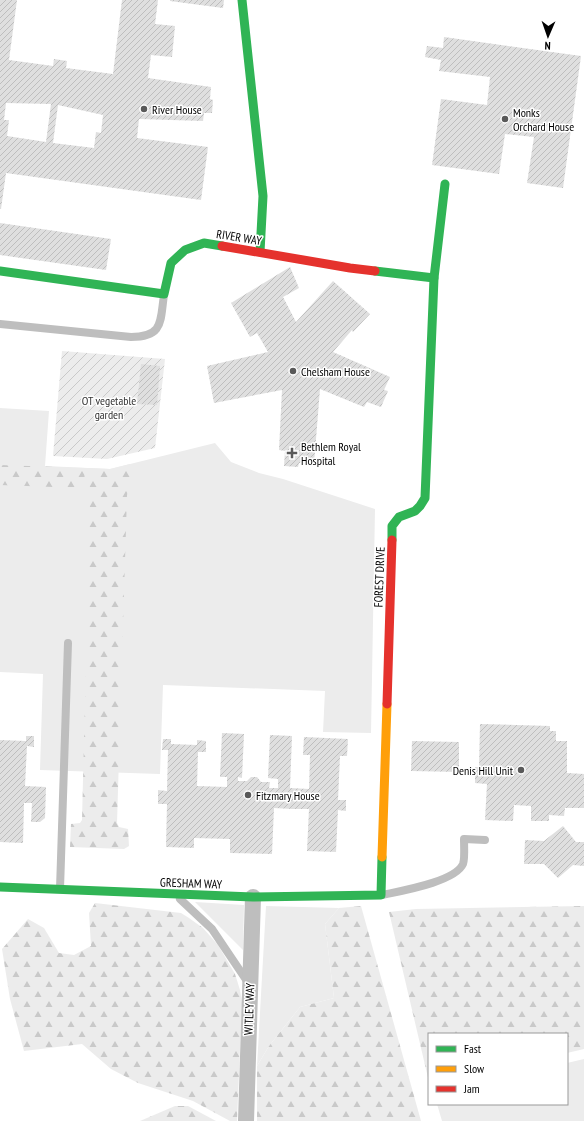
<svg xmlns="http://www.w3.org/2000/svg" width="584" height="1121" font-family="'PT Sans Narrow',sans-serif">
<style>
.grass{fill:#ececec}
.forest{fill:url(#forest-firs)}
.garden{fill:url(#garden-furrows)}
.building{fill:url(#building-hatch);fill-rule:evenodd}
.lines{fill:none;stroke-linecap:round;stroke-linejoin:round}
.lane{stroke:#bebebe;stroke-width:8}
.street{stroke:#bebebe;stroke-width:16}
.fast{stroke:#30b455;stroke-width:9}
.slow{stroke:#ff9f0a;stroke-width:9}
.jam{stroke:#e5322d;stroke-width:9}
.poi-dot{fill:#595959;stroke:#fff;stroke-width:1.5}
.labels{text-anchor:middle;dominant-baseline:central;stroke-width:3;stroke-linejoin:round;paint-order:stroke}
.poi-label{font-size:12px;fill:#000;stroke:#fff;text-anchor:start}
.street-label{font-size:12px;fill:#000;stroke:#fff}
.park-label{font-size:12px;fill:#333;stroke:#fff}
</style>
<defs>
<pattern id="forest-firs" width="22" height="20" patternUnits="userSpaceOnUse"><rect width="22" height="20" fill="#ececec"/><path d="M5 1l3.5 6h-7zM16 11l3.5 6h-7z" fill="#c9c9c9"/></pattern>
<pattern id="garden-furrows" width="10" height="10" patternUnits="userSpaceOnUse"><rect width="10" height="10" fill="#ececec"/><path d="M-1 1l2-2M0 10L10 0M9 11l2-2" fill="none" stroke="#c9c9c9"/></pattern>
<pattern id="building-hatch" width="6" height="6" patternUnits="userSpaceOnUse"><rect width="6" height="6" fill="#dfdfdf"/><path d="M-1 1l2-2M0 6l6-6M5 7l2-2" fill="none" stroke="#bebebe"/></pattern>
</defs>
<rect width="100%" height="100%" fill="#fff"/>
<g class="grass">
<path d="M0,408L49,411L45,466L110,469L215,443L231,462L259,473L283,479L375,509L371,733L323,732L325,691L163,685L160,774L40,770L43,674L0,672Z"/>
<path d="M195,902L244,905L243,950Z"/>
<path d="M266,906L339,908L325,924L334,998L300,1007L269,1046L257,1066Z"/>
<path d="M584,1059V1121H442L437,1104H567V1063Z"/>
</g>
<g class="forest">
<path d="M130,464V481L127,495L117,823L119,827L128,829L129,846L124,849L70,847L71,824L80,823L82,820L90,498L89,468L110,469Z"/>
<path d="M0,465L85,468L84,486L80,488L0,485Z"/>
<path d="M95,903L181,913L189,918L203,928L218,945L235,974L240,990L242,1002L237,1121H230L193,1101L138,1083L111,1069L82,1044L24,1051L10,999L2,949L28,919L44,928L59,953L74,955L91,946L89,913Z"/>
<path d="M361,906L421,1121H257V1066L269,1046L300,1007L334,998L325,924L339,908Z"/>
<path d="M584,906V1049L567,1053V1034H429V1082L389,912L416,909Z"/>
<path d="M175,1106H188L216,1121H140Z"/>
</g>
<path class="garden" d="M62,351L165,359L155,448L107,459L53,456Z"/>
<g class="building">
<path d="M0,0H17L9,60L53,66L54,59L67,61L66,68L113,74L122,0H158L155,24L175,26L172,57L151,55L148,78L211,87L210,99L213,100L212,113H204L203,121L139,119L137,138L208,147L201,200L6,173L1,209H0ZM6,103L51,104L46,142L7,136L9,120H4ZM58,105L103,115L101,133L96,132L94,148L53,143Z"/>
<path d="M170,0H224L223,8L170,1Z"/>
<path d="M444,37L581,56L563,188L527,183L534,137L505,134L499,174L432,165L441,99L487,105L490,77L439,71L441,60L425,57L427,46L443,48Z"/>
<path d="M0,223L111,239L106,270L0,255Z"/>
<path d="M290,267L299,288L283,297L296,322L333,281L370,314L353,332L352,330L333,352L390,377L384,390L388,391L381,407L367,402L364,407L320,389L314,464L299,463L298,467L284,466L285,451L279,450L282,390L214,403L207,366L268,352L257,333L250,337L231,303Z"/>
<path d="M141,364L160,366L157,405L137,404Z"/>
<path d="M480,724L550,726V731H556V741H567V773L584,774V808H565L564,816L549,815V821H531V806L514,805L513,821L485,820L487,784L475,783V767H479Z"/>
<path d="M222,733L244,734L242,778L238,777V781H247L251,777H257L261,782H270L269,788H278V779L268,778L270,735L292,736L290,788L309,789L310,755H303L304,737L348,739L347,756H340L338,800H346V811L338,810L336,852L307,851L309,809H292L274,808L272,854L230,853V839L194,838V848L166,847L167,804H158V790L167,791L168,750H162L163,739H171V744L197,745V740L206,741V752H198L197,786L227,787V777H220Z"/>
<path d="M26,736H34V747L27,746L25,786L46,787L45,818L40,822H31L32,803H24L23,843L0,842V740L26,741Z"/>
<path d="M412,741L459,742V772L411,771Z"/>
<path d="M563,826L576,842H584V866L573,865L558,878L544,864H524L525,840L544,841Z"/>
</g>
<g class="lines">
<g class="lane">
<path d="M0,324L131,337C164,337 160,321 164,295"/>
<path d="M60,889L68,643"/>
<path d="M382,895C400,891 455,882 463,864C465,859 464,846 464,839L485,840"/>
<path d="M180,899L212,929L249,984"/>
</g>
<path class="street" d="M246,1121L253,897"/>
<g class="fast">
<path d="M242,0L263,196L260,252"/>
<path d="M0,271L164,294L171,263L185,250L204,243L222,246"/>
<path d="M375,271L434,278"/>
<path d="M392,540V526L399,517L415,511L420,506L425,498L434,278L445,184"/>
<path d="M0,887L253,897L381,895L382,857"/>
</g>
<path class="slow" d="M382,857L387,704"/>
<g class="jam">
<path d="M222,246L350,268L375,271"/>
<path d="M387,704L392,540"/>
</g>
</g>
<g class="poi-dot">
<circle cx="144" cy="109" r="4"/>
<circle cx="505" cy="119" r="4"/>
<circle cx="293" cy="371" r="4"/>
<path d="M290 447h4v4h4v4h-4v4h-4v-4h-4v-4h4z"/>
<circle cx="521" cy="770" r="4"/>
<circle cx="248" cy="795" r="4"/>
</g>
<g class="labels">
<g class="poi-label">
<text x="152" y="109">River House</text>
<text x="513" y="112">Monks<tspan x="513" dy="14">Orchard House</tspan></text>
<text x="301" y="371">Chelsham House</text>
<text x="301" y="446">Bethlem Royal<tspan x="301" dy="14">Hospital</tspan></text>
<text x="513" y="770" text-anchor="end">Denis Hill Unit</text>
<text x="256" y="795">Fitzmary House</text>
</g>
<g class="street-label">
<text transform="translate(239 237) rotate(9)">RIVER WAY</text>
<text transform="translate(379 577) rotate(-88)">FOREST DRIVE</text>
<text transform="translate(191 883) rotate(2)">GRESHAM WAY</text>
<text transform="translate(249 1009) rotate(-88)">WITLEY WAY</text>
</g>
<g class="park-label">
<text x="109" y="400">OT vegetable<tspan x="109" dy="14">garden</tspan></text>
</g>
</g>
<rect x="428" y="1033" width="140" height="72" fill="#ffffff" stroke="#999999"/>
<rect x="436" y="1046" width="20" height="6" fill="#30b455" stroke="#999999"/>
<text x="464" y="1053" font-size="12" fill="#000000">Fast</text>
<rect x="436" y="1066" width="20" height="6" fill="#ff9f0a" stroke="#999999"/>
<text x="464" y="1073" font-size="12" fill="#000000">Slow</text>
<rect x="436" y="1086" width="20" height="6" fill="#e5322d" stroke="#999999"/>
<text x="464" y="1093" font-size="12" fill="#000000">Jam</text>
<g transform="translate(548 36) rotate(182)" stroke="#ffffff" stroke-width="3" paint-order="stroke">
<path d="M0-3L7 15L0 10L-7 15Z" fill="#000000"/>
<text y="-6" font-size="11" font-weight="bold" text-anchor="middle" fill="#000000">N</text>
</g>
</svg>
